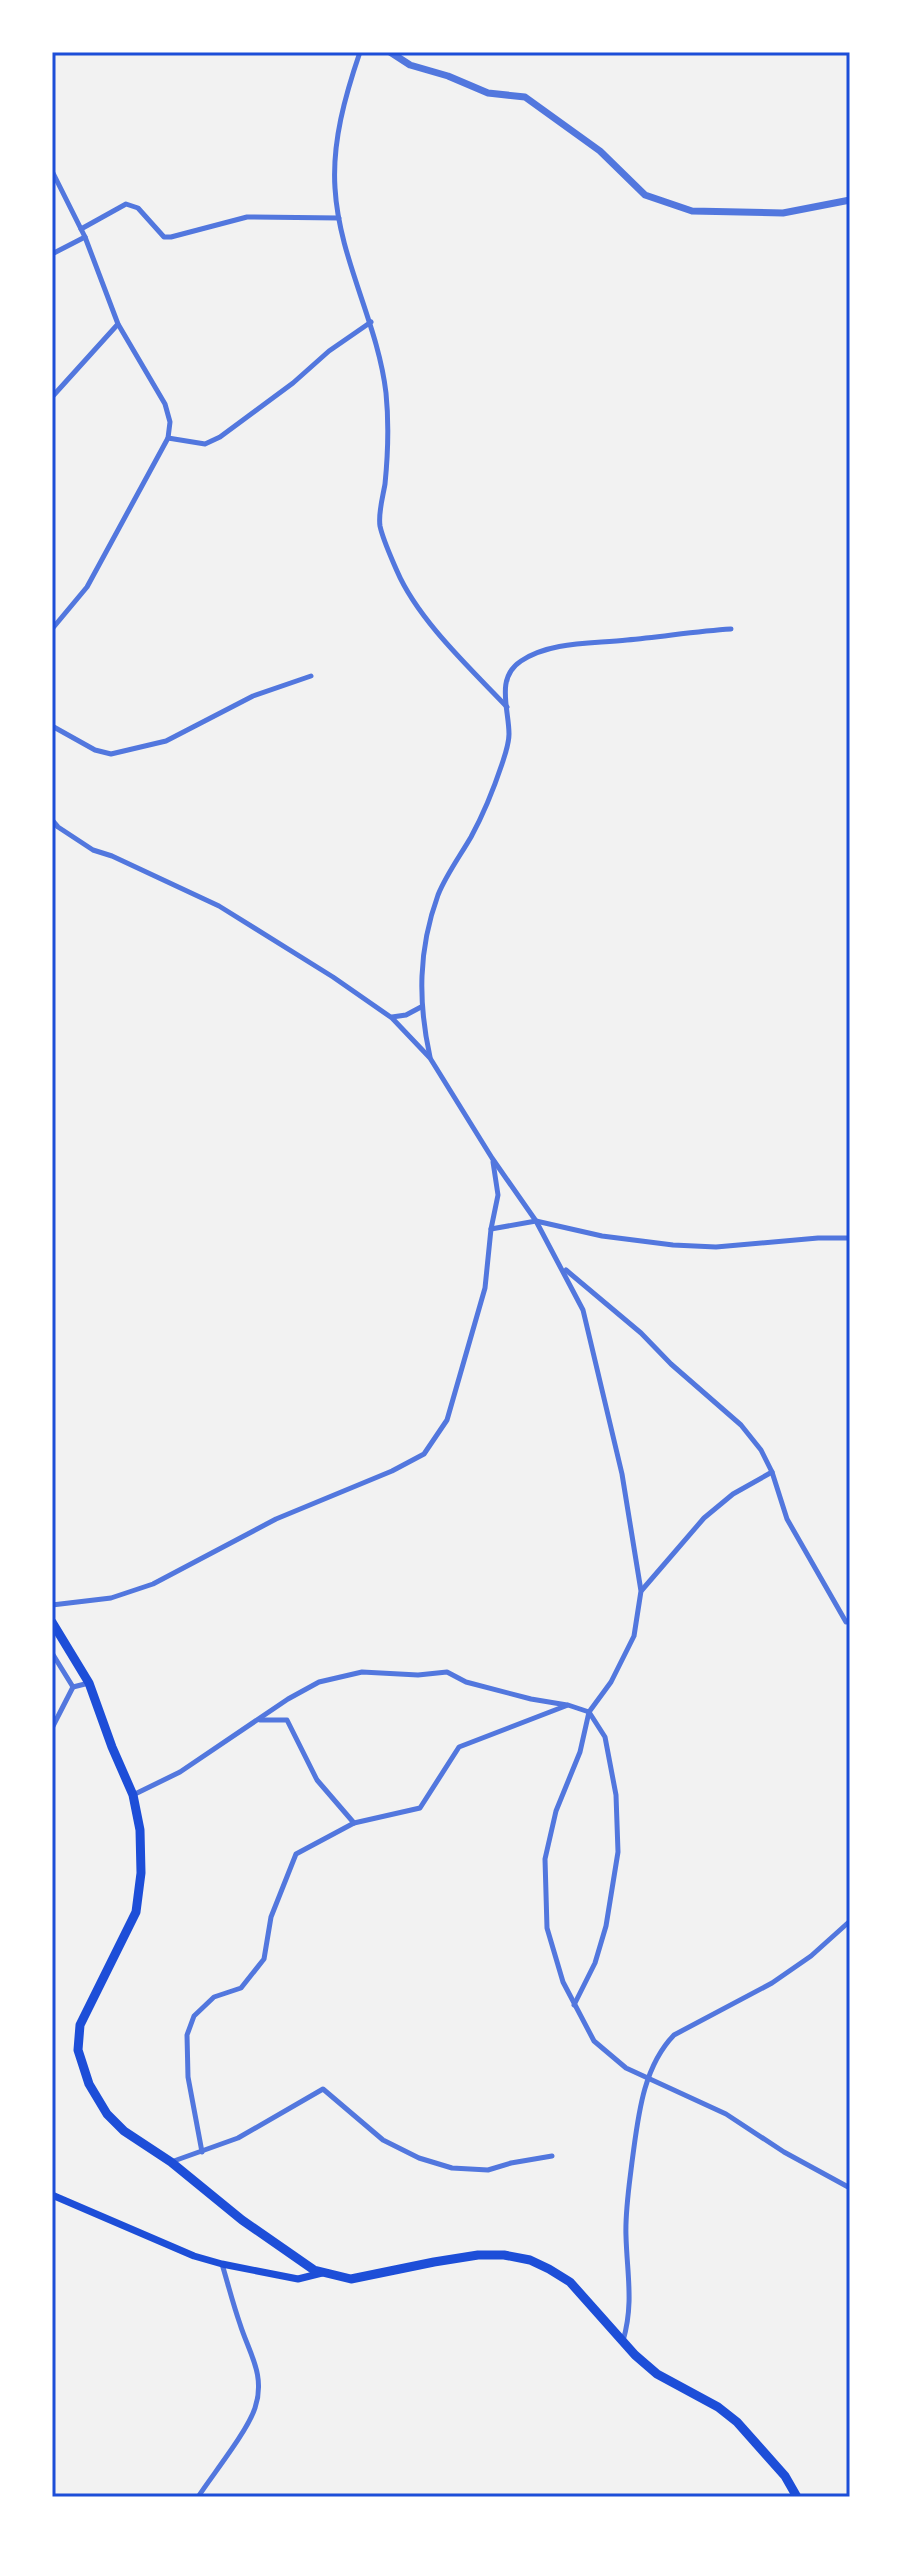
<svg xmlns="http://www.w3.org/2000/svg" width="902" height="2549" font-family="Mulish,sans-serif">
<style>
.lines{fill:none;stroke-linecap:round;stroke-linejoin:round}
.minor{stroke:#5277de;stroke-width:5}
.tertiary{stroke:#5277de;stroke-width:7}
.secondary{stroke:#1d4ed8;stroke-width:7}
.trunk{stroke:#1d4ed8;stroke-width:9}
.neatline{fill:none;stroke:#1d4ed8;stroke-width:3}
</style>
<rect width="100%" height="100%" fill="#f2f2f2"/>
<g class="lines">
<g class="minor">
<path d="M360,52C345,96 332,142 335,188C339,259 378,323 386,393C389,423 388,454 385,484C383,496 378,513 380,526C383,540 391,557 397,571C418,620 471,669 507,707"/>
<path d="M52,171L85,237L118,324L165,404L170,422L168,438L87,587L52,629"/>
<path d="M81,229L126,204L138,208L164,237H171L247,217L339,218"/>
<path d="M52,254L85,237"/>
<path d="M52,397L118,324"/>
<path d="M168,438L205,444L220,437L293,383L329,351L371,322"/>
<path d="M52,726L95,750L111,754L166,741L253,696L311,676"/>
<path d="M52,820L58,827L93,850L112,856L219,906L333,977L392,1018L430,1058L492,1158L536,1221L583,1310L622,1474L641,1591L634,1636L611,1682L589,1712L580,1752L556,1811L545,1859L547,1928L563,1982L594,2041L626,2068L726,2114L784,2152L850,2188"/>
<path d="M392,1017L406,1015L421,1007"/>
<path d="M430,1057C418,1002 418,950 438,895C446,875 460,856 471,837C483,815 494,788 502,764C505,755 509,744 509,734C509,709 495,678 521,661C551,641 593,644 627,640C662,637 696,631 731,629"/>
<path d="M491,1229L536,1221L602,1236L673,1245L716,1247L818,1238H850"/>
<path d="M566,1270L641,1333L671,1364L741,1425L761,1450L772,1472L787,1519L846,1622"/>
<path d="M642,1590L704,1518L733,1494L772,1472"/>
<path d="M52,1605L111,1598L153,1584L276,1519L392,1471L424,1454L447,1420L485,1288L491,1229L498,1195L493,1162"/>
<path d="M52,1653L73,1687"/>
<path d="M260,1720H287L317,1780L354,1823"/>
<path d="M52,1728L73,1687L89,1683"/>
<path d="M133,1795L180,1772L288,1699L319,1682L362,1672L418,1675L447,1672L466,1682L531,1699L567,1705"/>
<path d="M202,2152L188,2077L187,2035L194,2016L214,1997L241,1988L264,1959L271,1917L296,1854L354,1823L420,1808L459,1747L568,1705L589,1712L605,1737L616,1795L618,1852L606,1926L595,1963L574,2005"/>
<path d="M171,2162L238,2138L323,2089L383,2140L419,2158L452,2168L488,2170L511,2163L552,2156"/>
<path d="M623,2341C634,2303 627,2274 626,2236C625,2212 629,2187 632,2162C638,2119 642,2068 674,2035L772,1983L811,1956L850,1921"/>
<path d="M198,2497C213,2474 247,2432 255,2408C266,2375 249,2353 240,2324C233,2304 228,2284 222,2264"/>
</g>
<path class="tertiary" d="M390,52L410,65L448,76L488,93L525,97L600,151L645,195L692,211L783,213L850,200"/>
<path class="secondary" d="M52,2195L194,2256L222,2264L298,2279L322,2273"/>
<path class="trunk" d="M52,1622L89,1683L112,1747L133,1795L140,1830L141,1873L136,1912L80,2025L78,2050L89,2084L107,2114L124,2131L171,2162L242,2220L314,2270L351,2279L434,2262L478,2255H504L530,2260L549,2269L570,2282L635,2355L657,2374L718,2407L737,2422L785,2476L797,2497"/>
</g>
<rect width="902" height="2549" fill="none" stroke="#ffffff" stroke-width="108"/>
<rect x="54" y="54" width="794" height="2441" class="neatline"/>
</svg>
